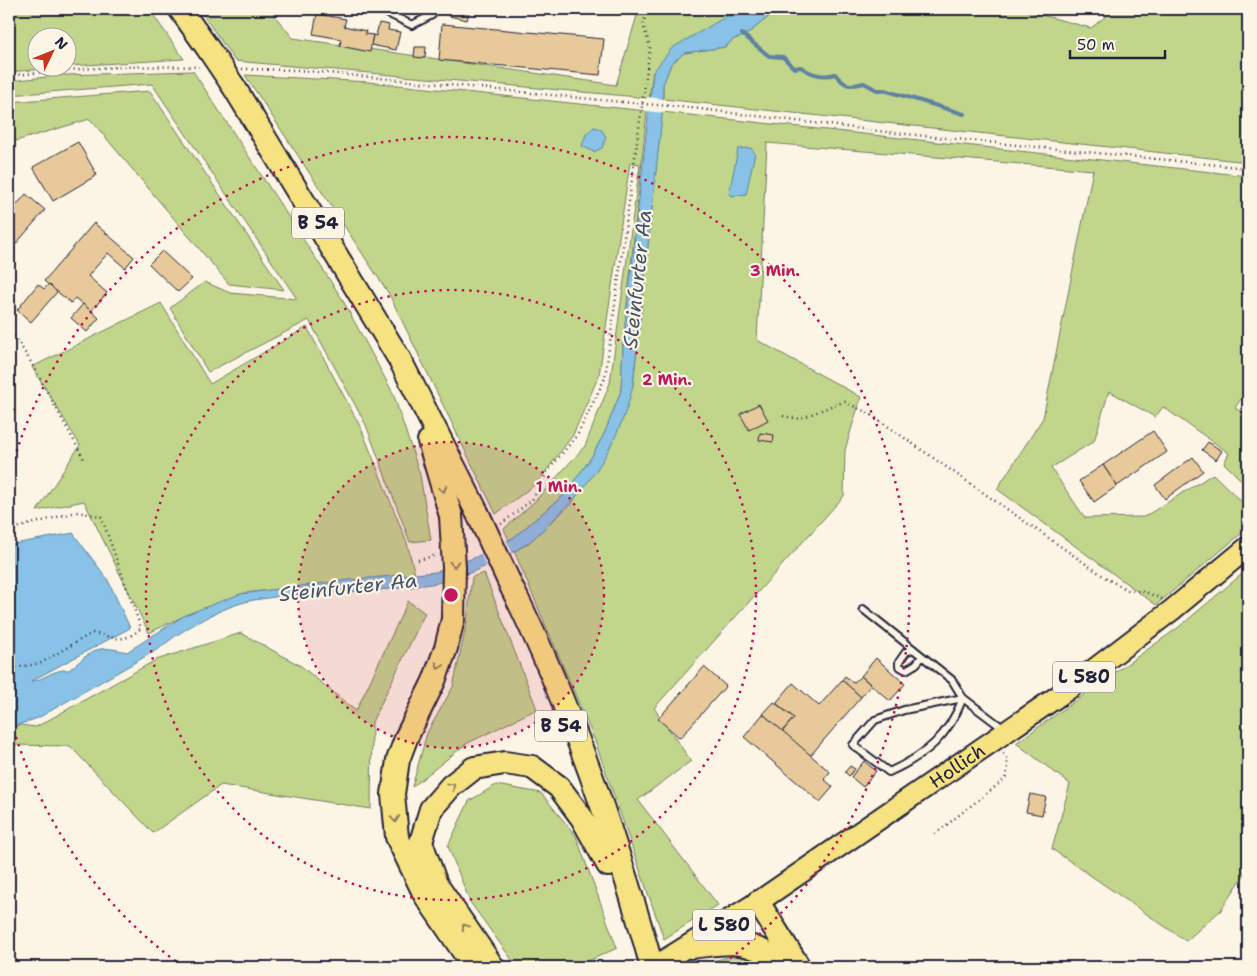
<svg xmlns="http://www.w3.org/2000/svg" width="1257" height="976" font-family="'Shantell Sans',sans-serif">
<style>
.green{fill:#c1d68b;stroke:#727c63}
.water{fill:#88c2e7;stroke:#5f82a2}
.pier{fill:#fcf5e5}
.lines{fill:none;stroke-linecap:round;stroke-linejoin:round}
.stream{stroke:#5f82a2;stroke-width:4}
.building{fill:#e7c99a;stroke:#22223b}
.lane-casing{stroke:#22223b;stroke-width:10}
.primary-casing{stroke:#22223b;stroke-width:24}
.highway-casing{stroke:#22223b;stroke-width:26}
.path{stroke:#22223b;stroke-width:2.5;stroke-dasharray:1 4;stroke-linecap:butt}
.lane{stroke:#fcf5e5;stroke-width:6}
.primary{stroke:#f7e281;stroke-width:20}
.highway{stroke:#f7e281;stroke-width:22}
.highway-bridge-casing{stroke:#22223b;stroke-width:26;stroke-linecap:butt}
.path-bridge{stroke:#22223b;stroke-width:2.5;stroke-dasharray:1 4;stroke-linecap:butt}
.highway-bridge{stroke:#f7e281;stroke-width:22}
.oneway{stroke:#8c825e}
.ring{fill:none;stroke:#c2185b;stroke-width:2.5;stroke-dasharray:2.5 5}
.labels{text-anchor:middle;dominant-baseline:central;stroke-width:4.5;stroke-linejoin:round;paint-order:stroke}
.shield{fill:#fcf5e5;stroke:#63616e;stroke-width:1}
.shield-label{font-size:18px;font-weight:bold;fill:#22223b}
.street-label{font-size:19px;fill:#22223b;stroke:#fcf5e5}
.water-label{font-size:20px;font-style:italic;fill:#41526f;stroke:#fcf5e5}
.centre{fill:#c2185b;stroke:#fcf5e5;stroke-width:2.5}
.ring-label{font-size:15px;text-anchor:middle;font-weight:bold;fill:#c2185b;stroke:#fcf5e5;stroke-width:4.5;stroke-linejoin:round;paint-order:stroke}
</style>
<rect width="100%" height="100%" fill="#fcf5e5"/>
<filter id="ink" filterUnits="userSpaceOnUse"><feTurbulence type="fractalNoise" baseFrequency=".02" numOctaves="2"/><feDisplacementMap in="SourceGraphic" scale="10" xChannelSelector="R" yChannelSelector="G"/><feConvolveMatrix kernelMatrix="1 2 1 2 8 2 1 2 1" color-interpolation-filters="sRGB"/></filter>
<g filter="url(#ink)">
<g class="green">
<path d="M9,9H149L184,59L68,66V38H38V68H53L9,72Z"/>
<path d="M199,9H269L293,38L616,85L639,9H753L745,14L727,16L653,72L649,98L235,61Z"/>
<path d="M778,9H1019L1091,28L1115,9H1248V162L663,99V84L671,64L684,53L725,47L734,39L745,36Z"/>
<path d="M193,71L341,297L393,393L420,475L431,540L410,542L366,425L309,320L208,372L170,308L205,282L230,293L297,299L152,84L9,95V81L65,75Z"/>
<path d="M245,75L369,82L647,111L623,344L621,391L605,432L591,458L564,495L513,538L509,540L504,529L536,500L585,446L610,383L640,164L630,163L599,375L573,435L537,483L496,514L389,294Z"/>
<path d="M150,91L284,290L229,284L90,119L9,143V102Z"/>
<path d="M662,112L1248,176V388L1235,408L1248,416V487L1224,463L1229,453L1163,407L1155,417L1109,391L1094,441L1051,468L1085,518L1144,517L1213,474L1248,508V528L1156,605L997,489L1043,418L1093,170L767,143L757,340L861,397L845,450L844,496L654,708L691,761L638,800L718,905L664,939L595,741L514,551L526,545L573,502L633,385Z"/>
<path d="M161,303L210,384L307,327L361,428L407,543L415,574L244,593L186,615L149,633L84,501L37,511L80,445L32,367Z"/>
<path d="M1248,569V869L1221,910L1186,941L1052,849L1070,784L1016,743L1179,627Z"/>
<path d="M484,573L537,709L466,744L412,787L427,733L453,687L467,621L472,577Z"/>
<path d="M408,601L425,613L372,722L371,809L221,785L153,833L70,746L9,745V728L20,725L36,727L156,660L241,633L301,666L356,711Z"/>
<path d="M496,785L541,793L576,836L617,948L575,967H525L515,964L470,902L448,846L469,801Z"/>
<path d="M733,956L758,959L767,967H694L700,964Z"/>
</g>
<g class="water">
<path d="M753,9H778L745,36L734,39L725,47L684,53L671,64L663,85L662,116L633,385C622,435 594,483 556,517C546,526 536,538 525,545C500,561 460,580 431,584C373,594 312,590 254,600C225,605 182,629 160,648L38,718L9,728V545L73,533L108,580L130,628L31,681C45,680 54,668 69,670C94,650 95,644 127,652L185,615L240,594L348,580L436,572L476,557L513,538L564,495L591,458L605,432L621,391L623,344L653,72L672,48L727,16L745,14Z"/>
<path d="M594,127L601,129L606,137L602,148L594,152L582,146L586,134Z"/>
<path d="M751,148L755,153L746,194L732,196L729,194L738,149Z"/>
</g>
<g class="pier">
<path d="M647,97L665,99V113L645,111Z"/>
<path d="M506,539L513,554L486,567L480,552Z"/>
</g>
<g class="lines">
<path class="stream" d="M742,34L769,56L783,57L794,68L801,67C810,74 824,78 835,74C845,86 849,87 864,83L877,90H884L964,114"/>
</g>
<g class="building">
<path d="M451,9H470L467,20L449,16Z"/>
<path d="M317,14L346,19L344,26L366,31L365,34L373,35L370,52L340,46L341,39L313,34Z"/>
<path d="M379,23L389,25L388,30L400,32L396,50L371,45L373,35L376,36Z"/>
<path d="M442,24L604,39L600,75L439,60Z"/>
<path d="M415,47H426L425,58L414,57Z"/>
<path d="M78,142L97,175L53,201L33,167Z"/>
<path d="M26,194L45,210L9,252V214Z"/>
<path d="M94,223L134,257L125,268L108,253L88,276L107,293L91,311L75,298L71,303L44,281Z"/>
<path d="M162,251L192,279L178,292L149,264Z"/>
<path d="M38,284L44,289L49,284L57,292L31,322L17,310Z"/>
<path d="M83,304L99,318L87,332L71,318Z"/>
<path d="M759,404L768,420L749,430L740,414Z"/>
<path d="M1153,431L1167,452L1117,486L1103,465Z"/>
<path d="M760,433L774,435L773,442L759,440Z"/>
<path d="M1208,442L1222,451L1216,460L1202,450Z"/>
<path d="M1193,457L1203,471L1165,499L1155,485Z"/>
<path d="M1103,465L1117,486L1094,502L1079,481Z"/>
<path d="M876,658L905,684L890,701L861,676Z"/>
<path d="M704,667L726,686L680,738L658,719Z"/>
<path d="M845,676L853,683L861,676L871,685L861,697L842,680Z"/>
<path d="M842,680L861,697L810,756L782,732L794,718L776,703L793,683L819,706Z"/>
<path d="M774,702L794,718L782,731L763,714Z"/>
<path d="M763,714L830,772L824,779L833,787L820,802L744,737Z"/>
<path d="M864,761L876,771L863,787L851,777Z"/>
<path d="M850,766L855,769L849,776L845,772Z"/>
<path d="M1030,794L1046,797L1042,815L1026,812Z"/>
</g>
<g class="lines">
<defs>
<g id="lane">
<path d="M384,9L387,13L412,25L432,15L433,9"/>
<path d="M863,609L952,680L963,698C948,737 926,755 889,772L853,745L875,720L904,710L963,698L1004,729"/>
<path d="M913,649L906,652L899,662V666L906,670L916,664L922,657"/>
</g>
<g id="primary">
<path id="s1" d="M654,967L758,902L1067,690L1172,610L1248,547"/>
</g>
<g id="highway">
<path d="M180,9L209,50"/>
<path d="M234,87L400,360L477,512"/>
<path d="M429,441L451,516"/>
<path d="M512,588C572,709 616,838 652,967"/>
<path d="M453,619L446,648L434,681L407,736L398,760L393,794L397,837L425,895L474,967"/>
<path d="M758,902L799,967"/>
<path d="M690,947C729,943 741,937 777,959"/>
<path d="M493,967L436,884L421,842L431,809L451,786L474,768L505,763L532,767L559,787L582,818L608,865"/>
</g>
</defs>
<use href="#lane" class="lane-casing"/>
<use href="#primary" class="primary-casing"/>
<use href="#highway" class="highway-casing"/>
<g class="path">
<path d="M242,69L298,70L622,102"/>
<path d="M9,76C72,68 136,65 199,67"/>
<path d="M692,108L886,132L1248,168"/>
<path d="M9,327L32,364L85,461"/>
<path d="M783,416L800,419L836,404L845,402L870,414L1109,580L1128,590L1145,592L1162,599"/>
<path d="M501,524L532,500L547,472L578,434L605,378L650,47L643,24L648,9"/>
<path d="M9,530L76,512L101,516L141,628C122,645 115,637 92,633L41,663L9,669"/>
<path d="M418,560L437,555"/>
<path d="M935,834L1005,779C1009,768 1009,762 1003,752"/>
</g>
<use href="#lane" class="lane"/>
<use href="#primary" class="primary"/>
<use href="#highway" class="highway"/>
<defs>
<g id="highway-bridge">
<path d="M209,50L234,87"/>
<path d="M477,512L512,588"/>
<path d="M451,516L454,568L453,619"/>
</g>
</defs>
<use href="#highway-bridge" class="highway-bridge-casing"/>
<path class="path-bridge" d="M622,102L692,108"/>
<use href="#highway-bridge" class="highway-bridge"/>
</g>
<defs><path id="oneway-chevron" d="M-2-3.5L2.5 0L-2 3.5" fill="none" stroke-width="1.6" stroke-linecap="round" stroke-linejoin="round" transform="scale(1.25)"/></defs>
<g class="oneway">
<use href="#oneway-chevron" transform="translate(443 489) rotate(75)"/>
<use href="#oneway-chevron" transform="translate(454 564) rotate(88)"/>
<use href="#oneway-chevron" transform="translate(439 666) rotate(110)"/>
<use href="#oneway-chevron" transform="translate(452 786) rotate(-43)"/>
<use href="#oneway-chevron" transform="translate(395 819) rotate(85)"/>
<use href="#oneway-chevron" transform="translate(465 927) rotate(-125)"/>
</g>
</g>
<circle cx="451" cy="595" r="153" fill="#c2185b" fill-opacity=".12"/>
<g class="ring">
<circle cx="451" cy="595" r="153"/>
<circle cx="451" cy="595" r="305"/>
<path d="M182 966A458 458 0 0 1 10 717M10 473A458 458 0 1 1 720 966"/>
</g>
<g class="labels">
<g class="shield">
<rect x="292" y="207.5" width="52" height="31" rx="4"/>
<rect x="1053" y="661.5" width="62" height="31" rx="4"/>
<rect x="535" y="710.5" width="52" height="31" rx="4"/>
<rect x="693" y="909.5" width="62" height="31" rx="4"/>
</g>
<g class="shield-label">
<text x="318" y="223">B 54</text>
<text x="1084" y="677">L 580</text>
<text x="561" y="726">B 54</text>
<text x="724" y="925">L 580</text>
</g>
<g class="street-label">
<text stroke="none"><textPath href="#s1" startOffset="364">Hollich</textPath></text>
</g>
<g class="water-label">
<text transform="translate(637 279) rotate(-84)">Steinfurter Aa</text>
<text transform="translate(348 587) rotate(-6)">Steinfurter Aa</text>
</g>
</g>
<circle cx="451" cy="595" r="8" class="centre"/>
<g class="ring-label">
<text x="775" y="276">3 Min.</text>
<text x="667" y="385">2 Min.</text>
<text x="559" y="492">1 Min.</text>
</g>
<rect width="1257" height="976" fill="none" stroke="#fcf5e5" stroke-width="30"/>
<rect x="15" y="15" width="1227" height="946" fill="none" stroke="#22223b" stroke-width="2" filter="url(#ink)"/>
<g transform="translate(52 52) rotate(47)"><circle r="24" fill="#fcf5e5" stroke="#a5a1a1"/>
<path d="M0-4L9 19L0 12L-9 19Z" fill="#c8321e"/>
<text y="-8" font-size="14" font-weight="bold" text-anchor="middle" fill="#22223b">N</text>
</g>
<path d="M1070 50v8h95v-8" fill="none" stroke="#22223b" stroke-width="2.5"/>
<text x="1077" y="50" font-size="15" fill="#22223b" stroke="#fcf5e5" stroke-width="4" paint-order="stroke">50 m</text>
</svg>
